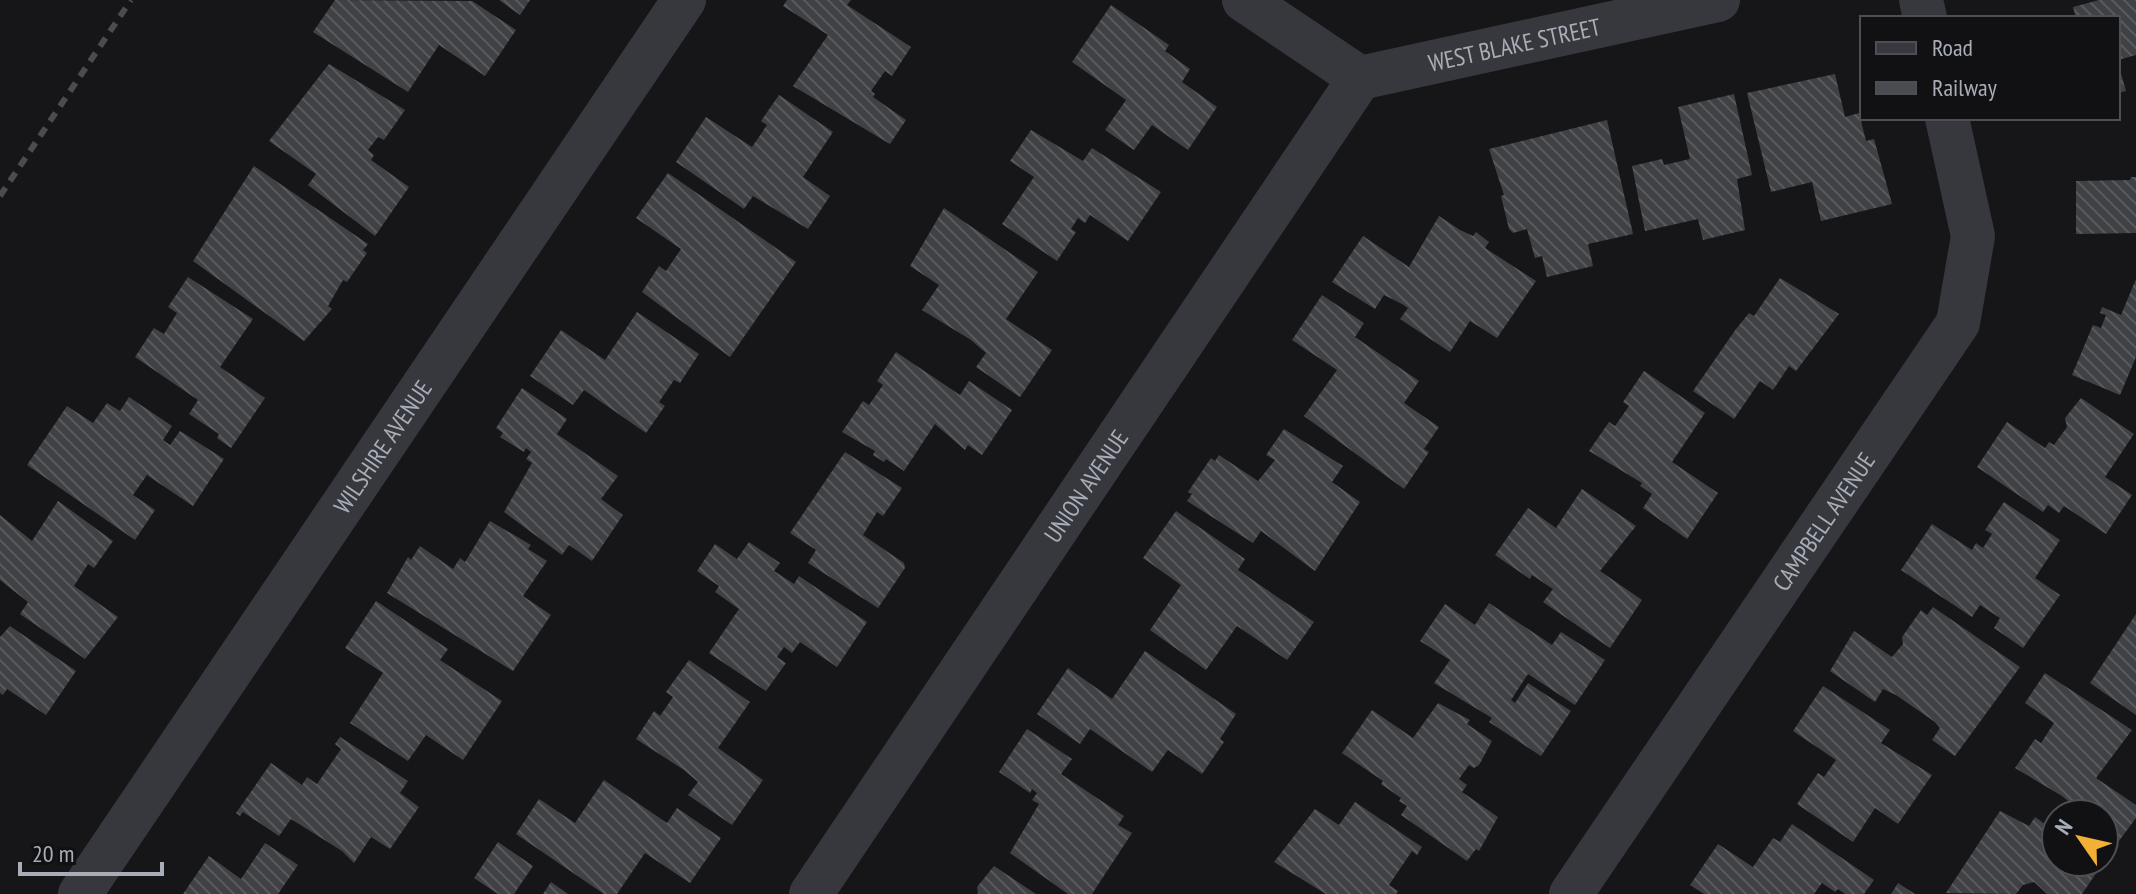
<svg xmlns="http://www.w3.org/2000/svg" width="2136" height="894" font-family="'PT Sans Narrow',sans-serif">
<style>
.building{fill:url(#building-back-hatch)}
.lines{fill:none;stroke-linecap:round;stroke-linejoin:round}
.minor{stroke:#37383d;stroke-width:44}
.rail{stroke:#4a4c52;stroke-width:6;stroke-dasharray:10 8;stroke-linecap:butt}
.labels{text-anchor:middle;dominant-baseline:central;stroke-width:8;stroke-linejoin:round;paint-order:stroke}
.street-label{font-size:24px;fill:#a8adb8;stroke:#111113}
</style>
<defs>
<pattern id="building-back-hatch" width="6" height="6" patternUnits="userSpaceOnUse" patternTransform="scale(2)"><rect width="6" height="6" fill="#404145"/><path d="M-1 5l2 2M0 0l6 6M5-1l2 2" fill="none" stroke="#595a5e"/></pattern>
</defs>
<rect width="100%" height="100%" fill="#161618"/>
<g class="building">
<path d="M335,0L472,1L516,30L485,76L439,45L408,92L313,32Z"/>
<path d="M499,0H530L520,15Z"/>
<path d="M787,0H851L847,5L911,47L892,76L885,71L871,91L875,94L873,97L906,120L890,144L793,86L828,35L783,6Z"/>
<path d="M2099,0H2136V55L2118,60V18H2076L2073,7Z"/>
<path d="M1111,5L1169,45L1165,51L1190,69L1182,82L1217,107L1188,150L1152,125L1134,150L1105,130L1126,100L1072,62Z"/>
<path d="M2118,63L2126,91L2118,93Z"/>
<path d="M329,64L405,110L384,140L378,137L368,150L374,155L371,160L409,187L375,236L308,185L316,174L269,141Z"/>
<path d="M1835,74L1845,117L1859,113L1866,141L1874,139L1892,204L1821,221L1812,182L1771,192L1747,93Z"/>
<path d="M1734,94L1752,175L1737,179L1745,230L1703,240L1698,219L1645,231L1632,166L1662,159L1664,165L1690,159L1678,107Z"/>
<path d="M779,95L833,132L803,177L830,196L808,229L753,196L744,209L676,162L706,117L752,147L767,125L761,121Z"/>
<path d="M1607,120L1633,234L1588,244L1593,266L1547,277L1542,256L1535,258L1527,229L1513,233L1509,229L1501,196L1504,195L1489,149Z"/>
<path d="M1031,130L1083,161L1092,148L1161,192L1128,241L1090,215L1085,223L1078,218L1071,229L1076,232L1057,261L1002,224L1034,177L1010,161Z"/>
<path d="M254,166L368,244L363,250L367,253L347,282L343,280L328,306L332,309L304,341L193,261Z"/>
<path d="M668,173L796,262L730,357L642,292L659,266L666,271L681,249L636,218Z"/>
<path d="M2131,177H2136V233L2076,234V181L2130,180Z"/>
<path d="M944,208L1038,272L1006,319L1052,350L1020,397L976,367L986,353L971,340L922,310L939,285L910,266Z"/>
<path d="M1439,216L1460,230L1473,236L1476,232L1489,242L1485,248L1536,281L1497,338L1470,321L1450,352L1400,319L1408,308L1402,304L1384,295L1375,309L1332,282L1363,236L1409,267Z"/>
<path d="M188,277L253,319L220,367L265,398L231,448L217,438L219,434L189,414L198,400L135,357L154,328L164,334L177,313L168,307Z"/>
<path d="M1780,278L1839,314L1796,371L1789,366L1773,390L1760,381L1734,419L1693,391L1736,329L1749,313L1754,316Z"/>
<path d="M2136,279V357L2120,395L2072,375L2093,325L2101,328L2106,315L2100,313L2102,307L2121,315Z"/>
<path d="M1322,295L1364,323L1355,337L1419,381L1404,403L1439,427L1424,449L1429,452L1404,489L1304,416L1337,370L1292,340Z"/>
<path d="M637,312L699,354L680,383L674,380L659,402L665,406L646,433L584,390L573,405L530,376L561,330L605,360Z"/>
<path d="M896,352L960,395L969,381L1012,410L982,455L968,445L965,450L935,424L904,471L886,459L884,462L873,455L875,451L842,432L863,401L869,405L883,385L877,381Z"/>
<path d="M1644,371L1705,413L1672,462L1718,493L1687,539L1643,508L1652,494L1640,486L1642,483L1589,451L1609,422L1615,426L1629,406L1623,402Z"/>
<path d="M522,388L567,419L557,434L618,476L601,499L623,515L592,561L569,545L562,555L504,512L532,463L526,459L531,452L526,448L524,452L500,437L503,433L496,428Z"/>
<path d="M129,397L172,426L163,440L170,445L180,431L224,459L193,506L147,475L133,495L155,510L135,540L27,465L67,406L93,423L107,403L120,411Z"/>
<path d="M2081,398L2134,434L2105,477L2132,495L2106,534L2064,506L2059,513L2048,505L2043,512L1977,467L2007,422L2045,448L2049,442L2054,445L2067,427L2065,418Z"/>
<path d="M1284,429L1343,466L1332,482L1360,502L1315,571L1261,531L1253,543L1187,501L1192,494L1188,492L1211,458L1215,461L1219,455L1258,481L1275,460L1266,455Z"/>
<path d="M845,452L902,488L883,516L877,512L863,535L904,563L905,568L878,608L808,563L816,550L790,533Z"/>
<path d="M1582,489L1636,526L1600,571L1642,600L1610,648L1543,602L1553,589L1532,575L1530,579L1495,555L1528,508L1556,528Z"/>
<path d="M58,501L113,541L94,568L88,564L74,586L118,617L85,659L20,614L28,602L0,580V515L32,541Z"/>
<path d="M2004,502L2060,540L2035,578L2060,595L2023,648L1994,628L2000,618L1980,605L1972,617L1901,570L1932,524L1972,550L1976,543L1983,548L1992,534L1985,530Z"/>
<path d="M1176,511L1245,559L1238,570L1314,622L1287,660L1237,626L1206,670L1150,630L1181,585L1143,558Z"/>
<path d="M490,521L531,545L528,549L547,561L523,596L551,615L513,671L387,593L408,557L411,560L420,546L453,569L460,558L465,562Z"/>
<path d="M749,542L780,563L774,571L794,584L799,576L867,622L837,667L800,642L792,653L784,647L777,657L786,663L766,691L709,653L739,609L715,592L719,586L697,571L715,544L737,559Z"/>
<path d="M376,601L448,649L440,660L502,701L463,760L426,735L408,761L350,723L383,673L345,648Z"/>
<path d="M1489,603L1552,645L1561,632L1605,660L1575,705L1528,674L1511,700L1515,703L1528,683L1571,711L1541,756L1489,722L1492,718L1434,683L1450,660L1420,641L1445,604L1475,625Z"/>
<path d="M1933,607L2020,667L1955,756L1932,740L1940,728L1935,722L1896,695L1883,689L1875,702L1830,671L1854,631L1892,657L1903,644L1902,637L1921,610L1927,615Z"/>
<path d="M2136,614V715L2090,683Z"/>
<path d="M10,626L76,671L46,715L7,689L3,695L0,693V637Z"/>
<path d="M1145,651L1236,714L1220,739L1224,742L1202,774L1168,750L1152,772L1090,729L1080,744L1037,714L1068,668L1112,699Z"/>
<path d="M689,660L750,702L718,748L763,780L732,825L688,795L698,782L684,770L636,739L654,711L660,716L673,697L666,692Z"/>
<path d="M2045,673L2132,730L2096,778L2136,805V818L2110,853L2104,848V814H2075L2078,809L2062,796L2015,768L2035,739L2041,743L2054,723L2025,703Z"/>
<path d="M1823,686L1890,730L1881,743L1932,775L1898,824L1875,808L1853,842L1797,804L1818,773L1824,777L1836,760L1793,731Z"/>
<path d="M1438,703L1470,720L1467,724L1492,741L1479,765L1474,768L1469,765L1459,779L1467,785L1462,792L1498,817L1479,851L1476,849L1467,861L1401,815L1407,806L1399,801L1401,798L1381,784L1383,781L1342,753L1372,710L1413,738Z"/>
<path d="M1027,729L1072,759L1061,774L1124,816L1118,825L1132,833L1092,894H1068L1010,853L1039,804L1032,800L1037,793L1032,789L1030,793L999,772Z"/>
<path d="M340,737L408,781L400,793L419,807L390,849L371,837L354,863L342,851L291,819L279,836L243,812L240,816L236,813L271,763L302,785L307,777L317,784L341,749L335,744Z"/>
<path d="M604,780L667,823L677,808L721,838L690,883L645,853L617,894H604L516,834L539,799L575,823Z"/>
<path d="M1355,802L1422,847L1417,855L1412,851L1389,885L1398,891L1396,894H1326L1274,862L1315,809L1339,825Z"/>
<path d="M2000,811L2029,826L2035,817L2056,832V862L2103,863L2082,894H2047L2034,882L2023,885L2016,894L1946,893Z"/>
<path d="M1792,824L1874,880L1864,894H1845L1838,889L1835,892L1822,883L1814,894H1704L1690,885L1718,844L1753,867L1773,838L1780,842Z"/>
<path d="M498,842L533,866L514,894H498L474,878Z"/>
<path d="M265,843L298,865L278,894H183L209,856L241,879Z"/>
<path d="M994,866L1036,894H978L977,887Z"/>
<path d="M551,882L568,894H543Z"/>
<path d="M1898,883L1915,894H1891Z"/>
</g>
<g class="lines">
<g class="minor">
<path d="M1244,0L1360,78"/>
<path d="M1921,0L1925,18"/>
<path id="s1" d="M1360,78L1718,0"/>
<path id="s2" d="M80,894L684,0"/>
<path id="s3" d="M811,894L1360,78"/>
<path id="s4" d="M1571,894L1958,323L1973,236L1947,118"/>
</g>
<path class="rail" d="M0,196L131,0"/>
</g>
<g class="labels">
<g class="street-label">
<text stroke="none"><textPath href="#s1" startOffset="158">WEST BLAKE STREET</textPath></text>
<text stroke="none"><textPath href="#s2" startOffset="540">WILSHIRE AVENUE</textPath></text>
<text stroke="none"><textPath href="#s3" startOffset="492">UNION AVENUE</textPath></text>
<text stroke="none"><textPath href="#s4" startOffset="450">CAMPBELL AVENUE</textPath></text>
</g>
</g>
<rect x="1860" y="16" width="260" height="104" fill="#111113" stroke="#4d4f55" stroke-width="2"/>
<rect x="1876" y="42" width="40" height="12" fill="#37383d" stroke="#4d4f55" stroke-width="2"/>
<text x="1932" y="56" font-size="24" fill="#a8adb8">Road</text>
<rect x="1876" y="82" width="40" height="12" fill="#4a4c52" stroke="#4d4f55" stroke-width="2"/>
<text x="1932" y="96" font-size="24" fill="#a8adb8">Railway</text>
<g transform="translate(2080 838) rotate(304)"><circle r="38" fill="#111113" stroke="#4d4f55" stroke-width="2"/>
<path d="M0-6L14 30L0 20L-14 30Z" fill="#f2b134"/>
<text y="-12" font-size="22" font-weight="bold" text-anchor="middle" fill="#a8adb8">N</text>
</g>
<path d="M20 862v12h142v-12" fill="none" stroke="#a8adb8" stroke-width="4"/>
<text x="32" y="862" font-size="24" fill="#a8adb8" stroke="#111113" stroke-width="6" paint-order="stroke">20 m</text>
</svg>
